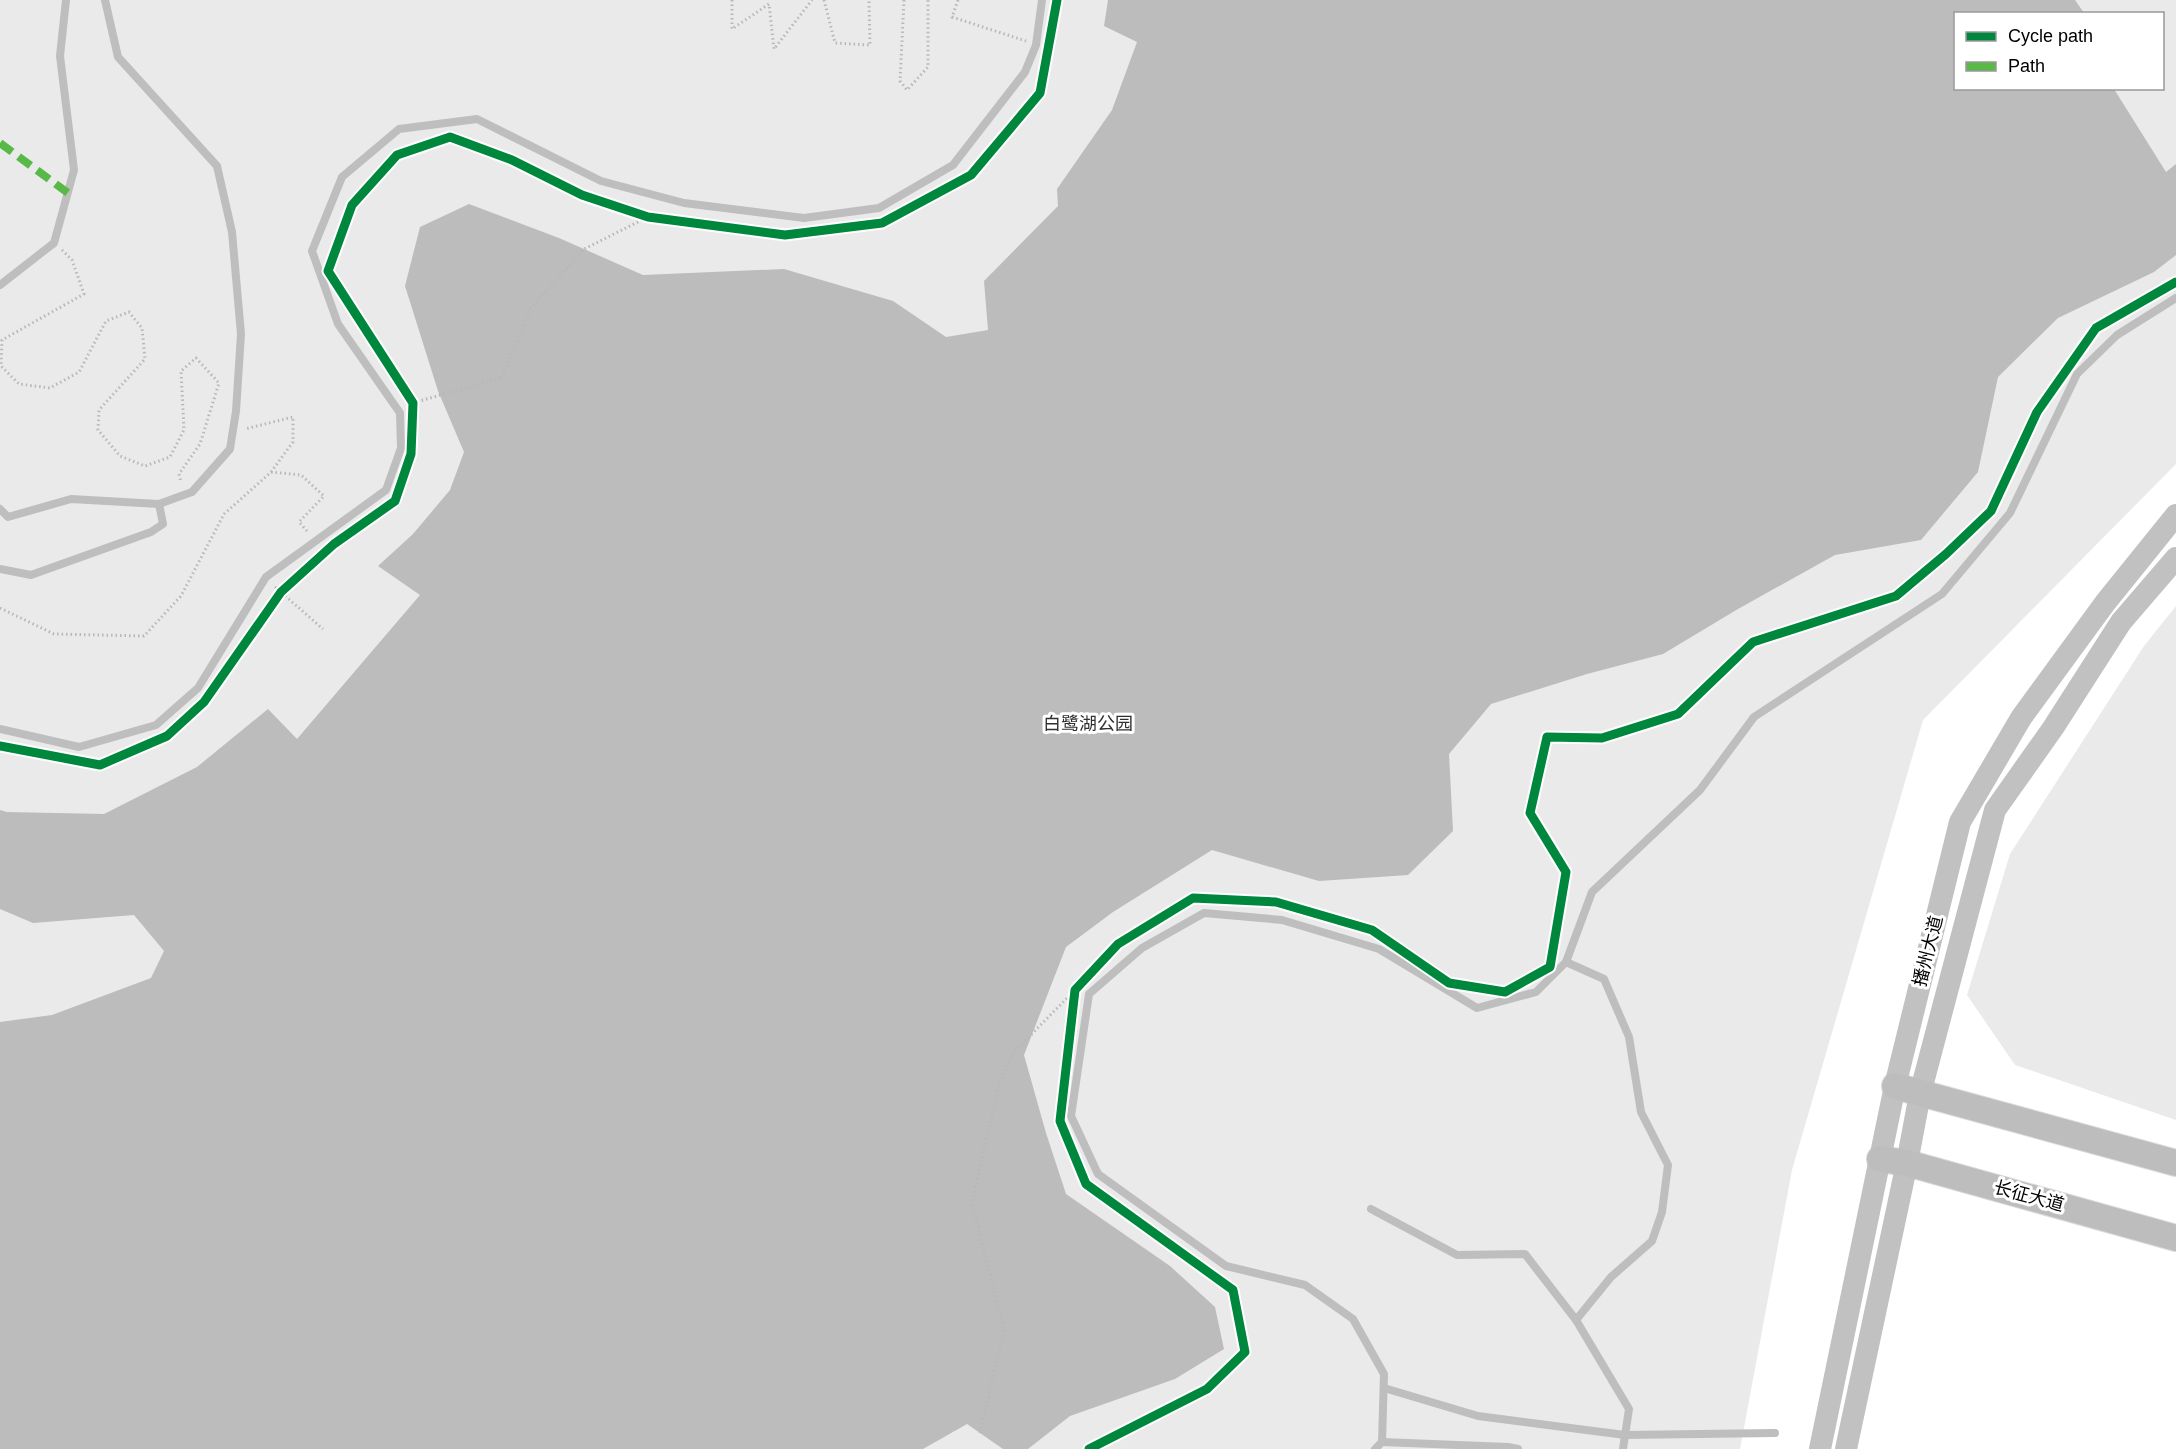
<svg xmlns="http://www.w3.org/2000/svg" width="2176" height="1449" font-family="Arial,'Noto Sans SC',sans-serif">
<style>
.green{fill:#eaeaea;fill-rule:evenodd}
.water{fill:#bcbcbc}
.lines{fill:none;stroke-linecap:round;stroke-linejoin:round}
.primary-casing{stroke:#dbdbdb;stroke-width:28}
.path{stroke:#b8b8b8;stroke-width:3;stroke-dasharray:1.5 3;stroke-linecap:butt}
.service{stroke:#bebebe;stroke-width:8}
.secondary{stroke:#c1c1c1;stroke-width:22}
.primary{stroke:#bdbdbd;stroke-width:26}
.quiet{stroke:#58b947;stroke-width:8;stroke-dasharray:15 8;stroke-linecap:butt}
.cycleway-casing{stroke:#fff;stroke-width:13}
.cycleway{stroke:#00873e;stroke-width:9}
.labels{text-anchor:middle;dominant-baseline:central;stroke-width:6;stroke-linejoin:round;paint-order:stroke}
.park-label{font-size:18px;fill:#2f2f2f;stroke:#fff}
.street-label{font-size:18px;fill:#000;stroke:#fff}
</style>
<rect width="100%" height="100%" fill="#fff"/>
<g class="green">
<path d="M0,0H2176V464L1923,720L1792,1170L1740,1449H0ZM1956,14H2162V88H1956Z"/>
<path d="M2176,606V1120L2015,1065L1967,995L2010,854L2144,646Z"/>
</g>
<path class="water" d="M1108,0H2075L2084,13L1956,14V88L2114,89L2166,172L2176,164V255L2154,272L2058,318L1998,377L1978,472L1921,540L1835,555L1738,609L1663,654L1587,674L1491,704L1449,754L1453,831L1408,875L1319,881L1212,850L1113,912L1066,947L1024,1055L1046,1133L1066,1194L1170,1266L1215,1307L1224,1349L1175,1379L1070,1416L1028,1449H1003L967,1424L923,1449H0V1022L52,1015L151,978L164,951L134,915L33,923L0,909V810L7,812L104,814L197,767L268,709L297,739L420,595L378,566L413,534L450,490L464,452L438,391L405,286L420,227L469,204L559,238L643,275L784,269L893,301L946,337L988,330L984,281L1058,206L1057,189L1112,110L1137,42L1104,26Z"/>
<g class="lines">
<defs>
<g id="primary">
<path d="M1895,1086L2176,1163"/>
<path d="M1880,1159L1907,1163L2176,1238"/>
</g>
</defs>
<use href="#primary" class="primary-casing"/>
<g class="path">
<path d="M732,0V29L769,4L774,49L812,0"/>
<path d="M824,0L835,43L870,45L869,0"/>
<path d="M904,0L900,81L907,90L928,67V0"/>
<path d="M958,0L952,17L1026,41"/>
<path d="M62,250L72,260L84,294L2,340L1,366L19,384L50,388L79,372L106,321L129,312L142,328L145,359L99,410L98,430L120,456L145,466L170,457L184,430L181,371L196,358L219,383L200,444L179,474L181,483"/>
<path d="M413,403L502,377L530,309L584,249L648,217"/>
<path d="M271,472L301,475L324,496L299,522L307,531"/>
<path d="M275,587L323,629"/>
<path d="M0,608L54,634L144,636L181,596L224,514L271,472L293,442V417L245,429"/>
<path d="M980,1433L1004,1330L972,1202L999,1085L1013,1053L1075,990"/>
</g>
<g class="service">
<path d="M0,285L54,243L74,170L60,56L66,0"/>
<path d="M0,509L8,517L71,499L159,504L192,492L230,449L236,411L241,334L232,232L217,166L118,57L105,0"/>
<path d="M0,569L31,575L151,532L163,524L159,504"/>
<path d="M0,729L79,747L156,725L198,688L266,577L386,490L401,448L400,413L338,324L312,251L342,177L399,129L477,119L601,181L684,203L804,218L879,208L953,165L1025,72L1036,45L1042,0"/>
<path d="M1371,1209L1457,1255L1525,1254L1576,1320L1611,1277L1652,1241L1662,1212L1668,1165L1641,1112L1629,1037L1604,979L1566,962"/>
<path d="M1576,1320L1629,1409L1623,1449"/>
<path d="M1384,1388L1478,1416L1625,1435L1775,1433"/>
<path d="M1382,1442L1508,1447L1518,1449"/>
<path d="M1375,1449L1382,1442L1384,1374L1353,1319L1305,1285L1226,1266L1098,1174L1071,1116L1089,994L1142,948L1204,913L1282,920L1379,949L1477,1008L1536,992L1566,962L1592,892L1700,790L1754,717L1942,594L2010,513L2077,374L2117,335L2176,298"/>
</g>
<g class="secondary">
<path d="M1820,1449L1895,1086L1960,822L2021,718L2105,603L2176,515"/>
<path d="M1846,1449L1907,1163L1920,1094L1995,810L2053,728L2121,622L2176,558"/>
</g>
<use href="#primary" class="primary"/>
<path class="quiet" d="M0,143L68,193"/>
<defs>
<g id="cycleway">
<path d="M0,746L100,765L167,736L204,702L281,592L334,544L395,501L411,454L413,403L328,271L352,205L397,155L450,137L512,160L582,195L648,217L785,235L882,223L971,175L1040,93L1057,0"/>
<path d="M1089,1449L1207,1389L1245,1352L1233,1290L1086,1184L1060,1121L1075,990L1118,944L1193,898L1276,902L1372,930L1449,983L1505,992L1550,967L1566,872L1530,813L1547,737L1602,738L1678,714L1753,642L1896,596L1946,554L1991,511L2037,412L2096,328L2176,282"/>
</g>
</defs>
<use href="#cycleway" class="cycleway-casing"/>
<use href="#cycleway" class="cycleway"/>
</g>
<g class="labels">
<g class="park-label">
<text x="1088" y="724">白鹭湖公园</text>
</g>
<g class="street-label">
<text transform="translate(1928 951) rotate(-76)">播州大道</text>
<text transform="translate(2029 1196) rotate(15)">长征大道</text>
</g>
</g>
<rect x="1954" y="12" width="210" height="78" fill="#ffffff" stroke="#999999" stroke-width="1.5"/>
<rect x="1966" y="32" width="30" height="9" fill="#00873e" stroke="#999999" stroke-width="1.5"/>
<text x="2008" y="42" font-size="18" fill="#000000">Cycle path</text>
<rect x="1966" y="62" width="30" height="9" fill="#58b947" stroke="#999999" stroke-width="1.5"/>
<text x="2008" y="72" font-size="18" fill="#000000">Path</text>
</svg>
